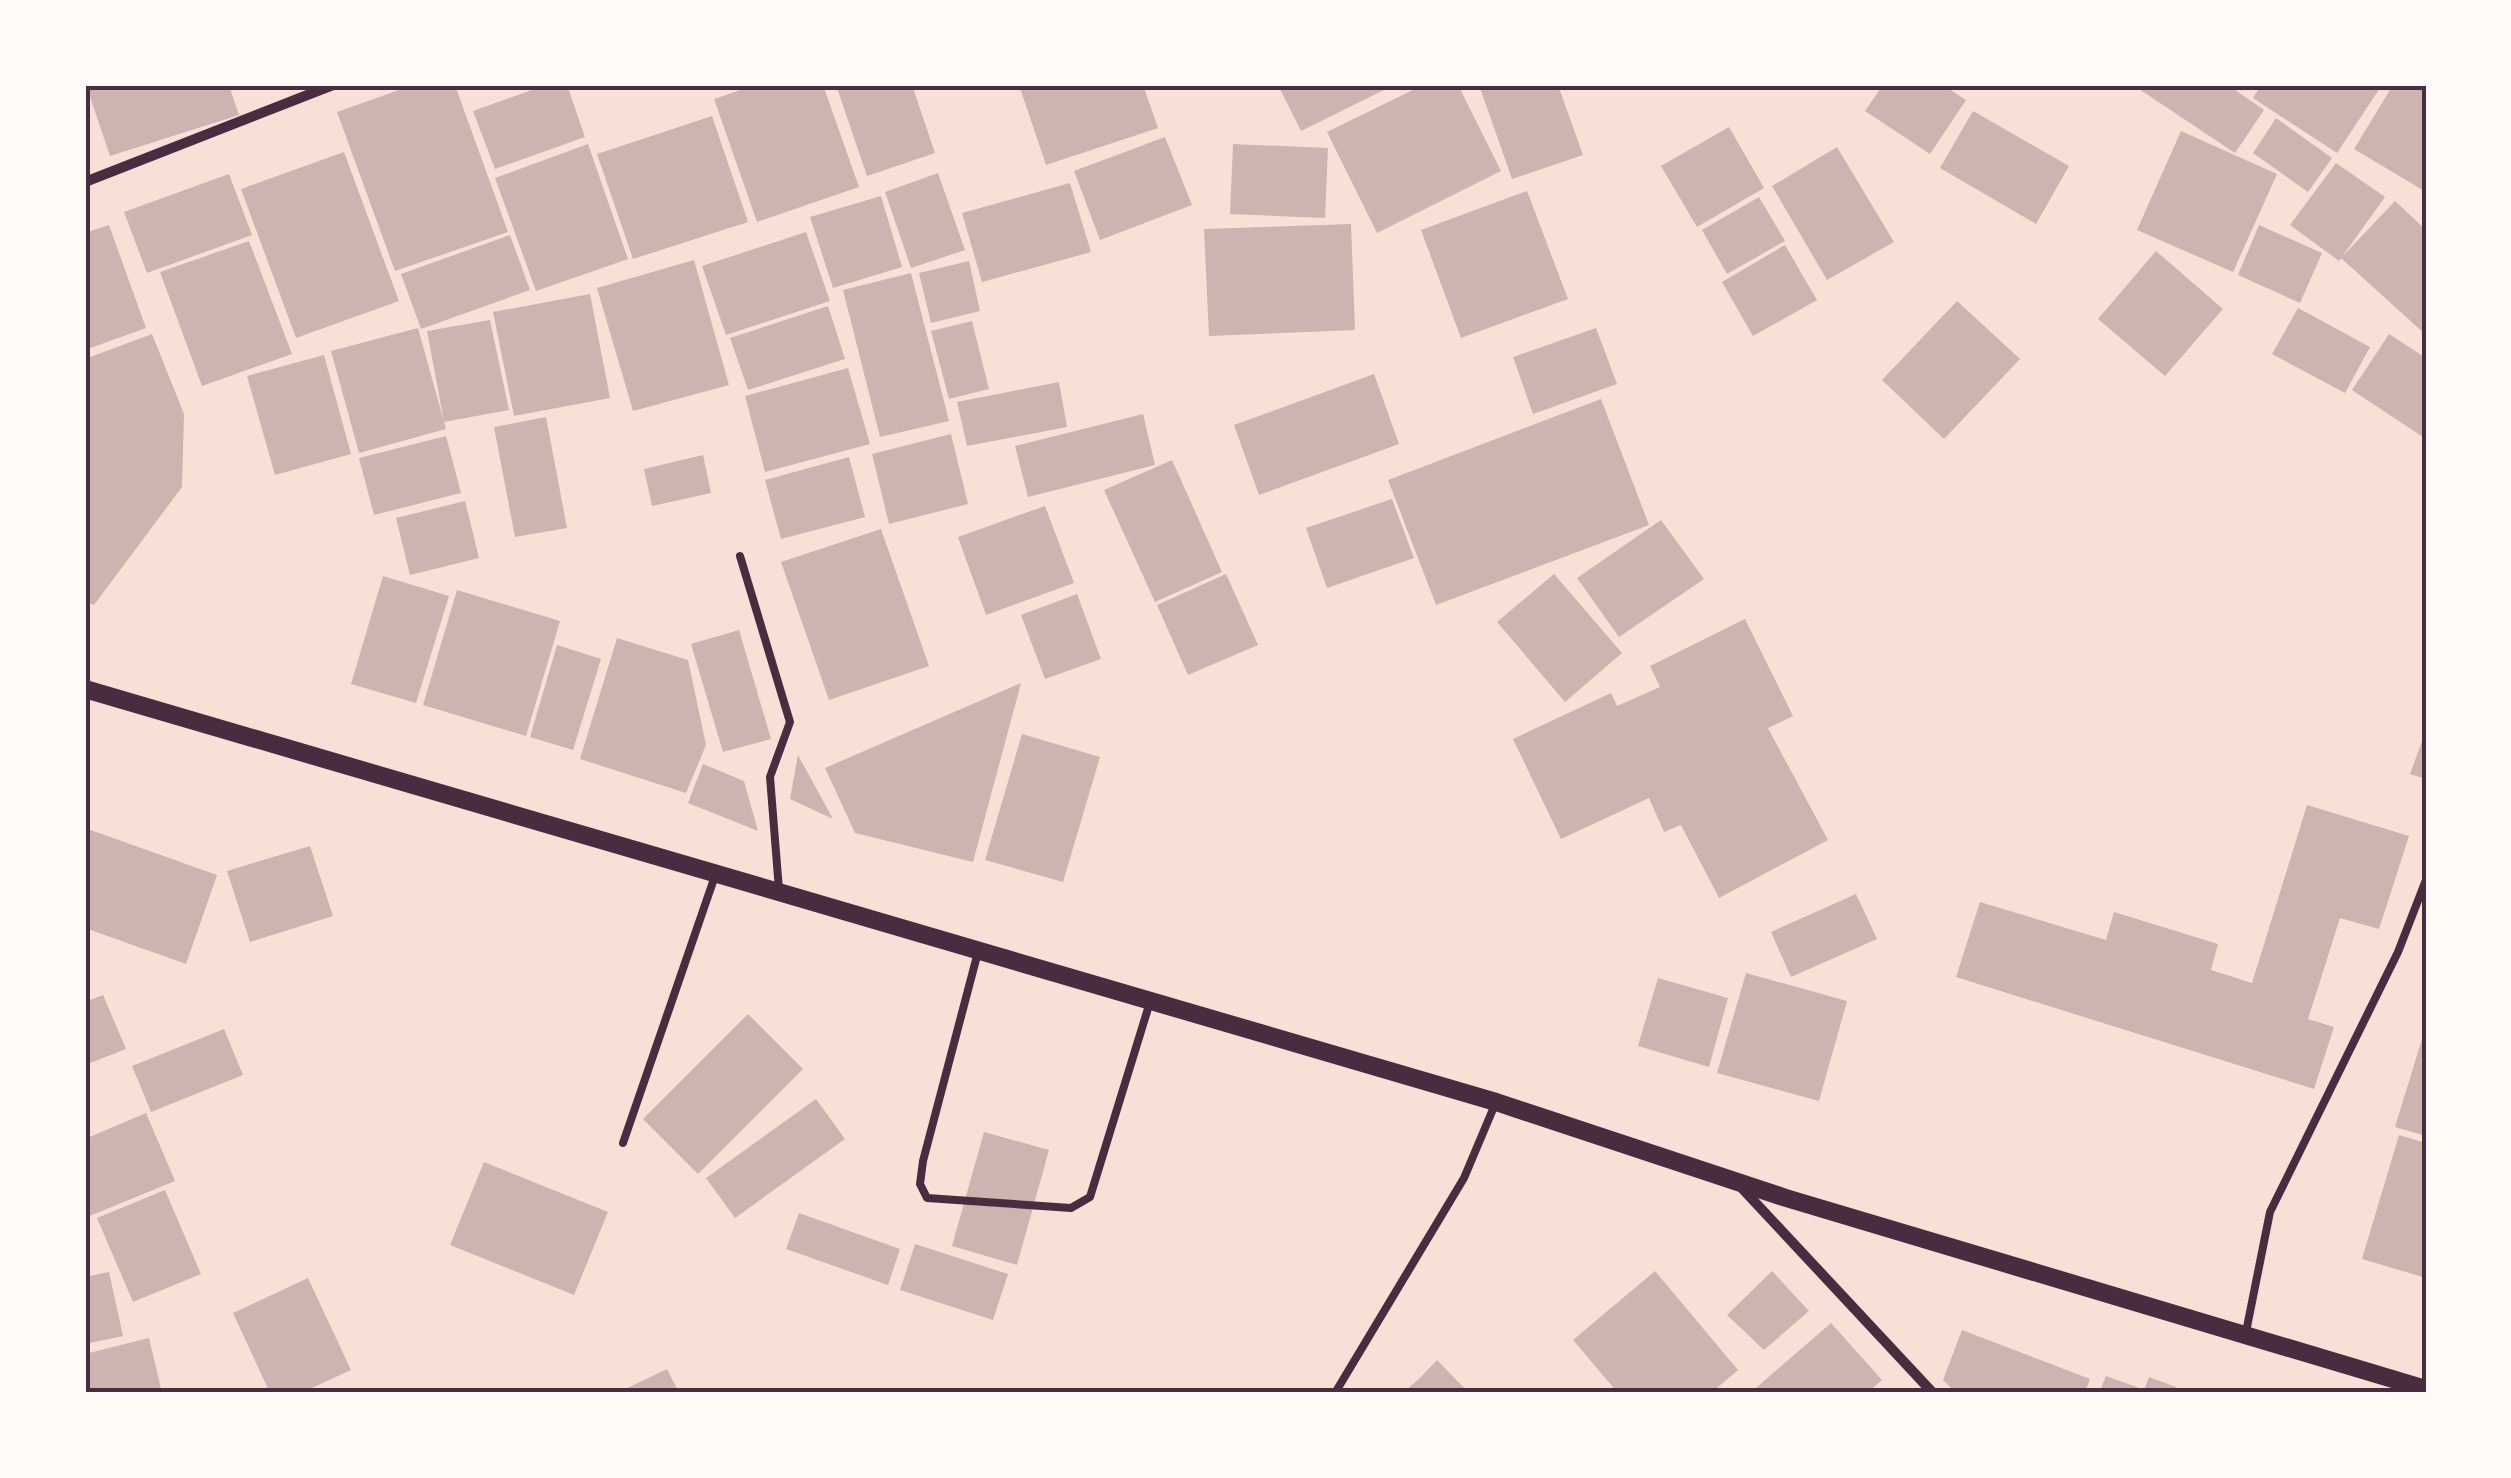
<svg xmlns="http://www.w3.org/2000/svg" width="2511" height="1478" font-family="Literata,serif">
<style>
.building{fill:#ccb4b1}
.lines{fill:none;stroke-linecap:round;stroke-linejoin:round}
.service{stroke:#4a2c40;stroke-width:8}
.minor{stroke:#4a2c40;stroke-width:10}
.tertiary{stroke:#4a2c40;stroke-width:18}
.neatline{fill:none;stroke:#4a2c40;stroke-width:4}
</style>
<rect width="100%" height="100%" fill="#f7e1d7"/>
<g class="building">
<path d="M86,85H229L239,115L110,156Z"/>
<path d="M413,85H455L508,232L395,271L337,112Z"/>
<path d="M546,85H567L585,137L495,169L473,111Z"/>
<path d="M755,85H823L859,187L757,222L714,99Z"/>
<path d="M836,85H912L935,153L867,176Z"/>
<path d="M1019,85H1143L1158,128L1046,165Z"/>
<path d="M1278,85H1394L1301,131Z"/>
<path d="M1423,85H1458L1501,171L1377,233L1327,132Z"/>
<path d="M1479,85H1558L1583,155L1512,179Z"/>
<path d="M1883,85H1943L1966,100L1930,154L1865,111Z"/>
<path d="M2142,85H2228L2264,110L2235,153L2139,89Z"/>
<path d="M2261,85H2382L2337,153L2253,98Z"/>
<path d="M2393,85H2414L2426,92V192L2354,149Z"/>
<path d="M1973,111L2069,166L2036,224L1940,168Z"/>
<path d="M712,116L748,222L633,259L597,154Z"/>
<path d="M2276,118L2332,158L2308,192L2253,153Z"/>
<path d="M1729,127L1764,188L1697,227L1661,166Z"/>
<path d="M2181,131L2277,174L2233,272L2137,230Z"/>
<path d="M1165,137L1192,205L1100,240L1074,171Z"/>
<path d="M588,144L628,259L536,291L495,178Z"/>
<path d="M1233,144L1328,148L1325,218L1230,214Z"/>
<path d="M1837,147L1894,242L1827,280L1772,186Z"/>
<path d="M344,152L399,301L296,338L241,189Z"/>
<path d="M2336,163L2385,197L2339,261L2290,225Z"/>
<path d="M938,173L965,250L911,268L885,192Z"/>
<path d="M229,174L252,235L147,273L124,212Z"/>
<path d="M1070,183L1091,252L982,282L962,213Z"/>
<path d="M1527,191L1568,299L1461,338L1421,230Z"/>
<path d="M881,196L902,267L833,288L810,217Z"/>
<path d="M1759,197L1785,241L1727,274L1702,230Z"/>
<path d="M2395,201L2426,230V335L2341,258Z"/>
<path d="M1351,224L1355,330L1209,336L1204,229Z"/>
<path d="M109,225L146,328L85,350V233Z"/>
<path d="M2259,225L2322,253L2300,303L2238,275Z"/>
<path d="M806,232L830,301L726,335L702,266Z"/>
<path d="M510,235L530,290L421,329L401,274Z"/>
<path d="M249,241L292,354L202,386L160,272Z"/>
<path d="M1785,245L1817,300L1753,336L1722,282Z"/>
<path d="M2156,251L2223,309L2165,376L2098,319Z"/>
<path d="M694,260L729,385L633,411L597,288Z"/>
<path d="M969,261L980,311L931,323L919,273Z"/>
<path d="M911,273L949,421L880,437L843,290Z"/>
<path d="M590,294L610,398L514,416L493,312Z"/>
<path d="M1957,301L2020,359L1944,439L1882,380Z"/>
<path d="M828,306L845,359L748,390L730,338Z"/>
<path d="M2298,308L2370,347L2345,393L2272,354Z"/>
<path d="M490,320L509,410L444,422L427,331Z"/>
<path d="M972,321L989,389L949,399L931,331Z"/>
<path d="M418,328L446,429L359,453L331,351Z"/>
<path d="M1596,328L1617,384L1533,414L1513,357Z"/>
<path d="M152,334L184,414L182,487L94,605L85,602V359Z"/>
<path d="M2389,334L2426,358V439L2352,390Z"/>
<path d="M324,355L351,454L275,475L247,376Z"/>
<path d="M848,368L870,444L765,472L745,396Z"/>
<path d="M1374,374L1399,444L1259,495L1234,425Z"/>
<path d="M1059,382L1067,427L967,446L957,402Z"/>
<path d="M1601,399L1649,525L1436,605L1388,480Z"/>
<path d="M1143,414L1155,465L1028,497L1015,446Z"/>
<path d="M546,417L567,528L515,537L494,427Z"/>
<path d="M951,434L968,504L889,524L872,454Z"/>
<path d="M446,436L461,493L374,515L359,458Z"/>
<path d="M703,455L711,493L652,506L644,469Z"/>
<path d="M849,457L865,517L781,539L765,480Z"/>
<path d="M1172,460L1222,572L1155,602L1104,490Z"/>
<path d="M1392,499L1414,558L1327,588L1306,528Z"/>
<path d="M465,501L479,558L410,575L396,518Z"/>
<path d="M1045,506L1074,583L986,615L958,537Z"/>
<path d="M1661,520L1704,579L1619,637L1577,578Z"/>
<path d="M881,529L929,666L829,700L781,562Z"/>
<path d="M1226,574L1258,645L1188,675L1157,605Z"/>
<path d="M1554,574L1622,653L1565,702L1497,622Z"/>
<path d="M383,576L449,596L416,703L351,684Z"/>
<path d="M457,590L560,621L526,736L423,705Z"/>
<path d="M1077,594L1101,659L1045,679L1021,615Z"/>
<path d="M1745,619L1793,716L1768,728L1828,840L1719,898L1681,825L1664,832L1649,798L1561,839L1513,739L1611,693L1617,706L1660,687L1650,666Z"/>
<path d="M739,630L771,739L723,752L691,644Z"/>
<path d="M617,638L688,660L706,745L686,793L580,759Z"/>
<path d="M557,645L601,659L573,750L530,737Z"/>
<path d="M1021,683L973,862L855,833L825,768Z"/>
<path d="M2426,730V779L2410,774Z"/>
<path d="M1022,734L1100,757L1063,882L985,860Z"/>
<path d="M798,755L833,819L790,799Z"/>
<path d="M703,764L744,781L758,831L688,803Z"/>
<path d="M2307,805L2409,836L2379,929L2340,918L2308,1019L2334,1027L2314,1089L1956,977L1980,902L2106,940L2114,912L2218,944L2211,970L2252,983Z"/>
<path d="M85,828L217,875L186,964L85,928Z"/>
<path d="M310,846L333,916L250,942L227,871Z"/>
<path d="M1856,894L1877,939L1791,977L1771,932Z"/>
<path d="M1746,973L1847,1001L1819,1101L1717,1073Z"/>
<path d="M1658,978L1728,998L1709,1067L1638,1046Z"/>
<path d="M103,995L126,1049L85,1065V1002Z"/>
<path d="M748,1014L803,1069L698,1174L643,1119Z"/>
<path d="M2426,1026V1136L2395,1127Z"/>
<path d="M224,1029L243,1075L151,1112L132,1066Z"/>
<path d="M816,1099L845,1139L735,1218L706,1178Z"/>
<path d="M146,1113L175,1181L87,1217L85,1139Z"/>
<path d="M984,1132L1049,1150L1017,1265L952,1246Z"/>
<path d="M2399,1135L2426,1143V1278L2362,1259Z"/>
<path d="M484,1162L608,1212L574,1295L450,1245Z"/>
<path d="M165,1190L201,1274L133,1302L97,1218Z"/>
<path d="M799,1213L900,1249L888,1285L786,1249Z"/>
<path d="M915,1244L1008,1274L993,1320L900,1290Z"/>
<path d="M1655,1271L1738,1370L1711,1393H1618L1573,1340Z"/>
<path d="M1772,1271L1809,1311L1764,1350L1727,1315Z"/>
<path d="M109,1272L123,1336L85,1344V1277Z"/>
<path d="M308,1278L351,1370L301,1393H270L233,1313Z"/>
<path d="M1831,1323L1882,1380L1867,1393H1750Z"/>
<path d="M1962,1330L2090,1379L2085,1393H1956L1943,1380Z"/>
<path d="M149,1338L162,1393H85V1354Z"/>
<path d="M1437,1360L1469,1393H1403L1421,1377Z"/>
<path d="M667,1369L679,1393H617Z"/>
<path d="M2106,1376L2142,1389L2140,1393H2099Z"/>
<path d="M2149,1377L2176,1387L2174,1393H2143Z"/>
</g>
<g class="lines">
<g class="service">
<path d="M740,556L790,722L770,777L779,890"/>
<path d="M978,952L923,1161L920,1184L927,1198L1071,1208L1090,1197L1150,1002"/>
<path d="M623,1143L716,873"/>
<path d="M2246,1332L2270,1212L2398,952L2426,880"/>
<path d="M1335,1393L1464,1178L1496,1102"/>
</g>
<g class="minor">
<path d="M85,182L333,85"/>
<path d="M1739,1185L1933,1393"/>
</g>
<path class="tertiary" d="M85,689L1496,1102L1786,1198L2426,1389"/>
</g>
<rect width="2511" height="1478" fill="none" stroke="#fffaf5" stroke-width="175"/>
<rect x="88" y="88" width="2336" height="1302" class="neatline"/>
</svg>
